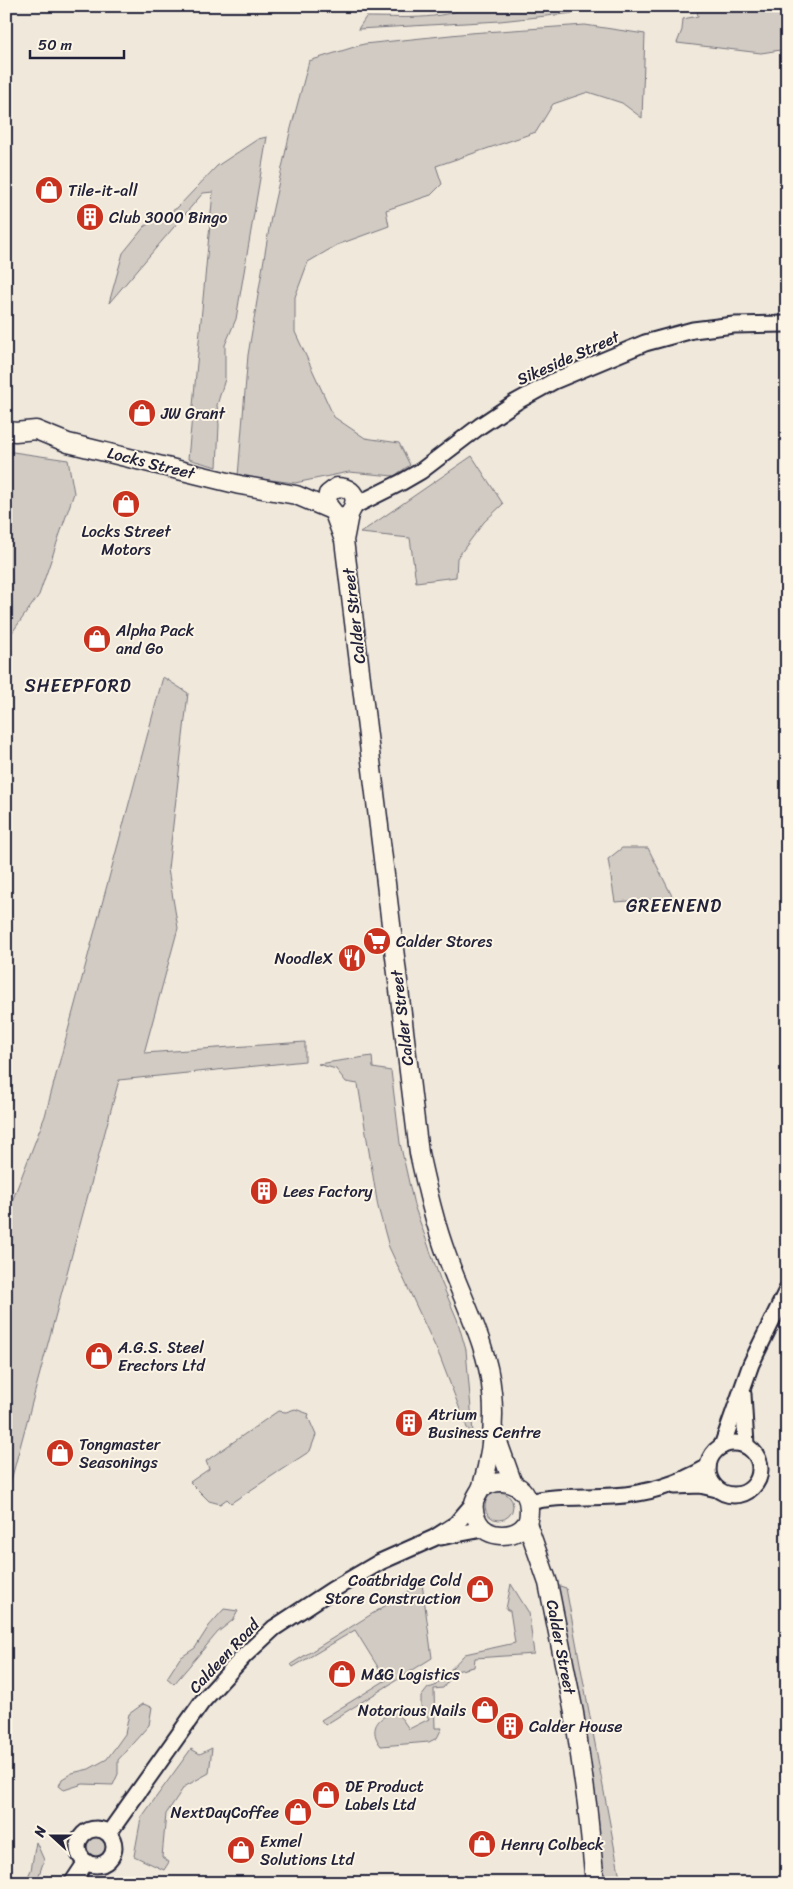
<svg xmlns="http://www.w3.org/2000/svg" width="793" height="1889" font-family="Sriracha,sans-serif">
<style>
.green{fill:#d1cbc3;stroke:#7a767f}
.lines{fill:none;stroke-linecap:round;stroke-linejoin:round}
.tertiary-casing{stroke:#22223b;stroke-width:19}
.secondary-casing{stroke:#22223b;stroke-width:21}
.tertiary{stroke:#fcf5e5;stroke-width:15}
.secondary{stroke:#fcf5e5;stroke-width:18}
.labels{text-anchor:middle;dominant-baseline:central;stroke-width:4;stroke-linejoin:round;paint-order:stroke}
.poi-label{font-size:16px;fill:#22223b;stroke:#fcf5e5;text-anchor:start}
.street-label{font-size:16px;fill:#22223b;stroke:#fcf5e5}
.neighbourhood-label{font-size:18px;letter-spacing:1px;fill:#22223b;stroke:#fcf5e5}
</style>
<rect width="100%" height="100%" fill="#efe8db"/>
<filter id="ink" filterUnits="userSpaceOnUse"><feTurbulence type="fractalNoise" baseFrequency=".02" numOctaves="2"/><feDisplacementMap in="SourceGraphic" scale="10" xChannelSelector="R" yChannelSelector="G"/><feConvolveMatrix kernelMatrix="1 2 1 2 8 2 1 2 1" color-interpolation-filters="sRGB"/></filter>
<g filter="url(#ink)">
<g class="green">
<path d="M470,6H582L574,13L500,21L358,29L366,17C400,17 440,21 470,6Z"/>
<path d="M696,6H780L787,10V49L761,53L677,43L682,30L683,19L698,16Z"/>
<path d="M585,25L645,34L642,118L622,103L588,92L553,104L536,132L436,166L442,184L431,195L386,210L389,226L337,245L308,262L295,297V332L334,417L365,438L399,443L410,465L394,476L349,472L295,483L238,476L248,355L271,217L290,132L309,61L364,44L470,33Z"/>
<path d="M267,137L236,319L225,345V379L217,405L219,425L217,467L188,459L213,192L203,193L109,303L123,253L145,226L177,208L217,166L258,139Z"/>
<path d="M6,451L68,460L74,493L39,595L6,641Z"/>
<path d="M472,456L503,504L484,522L457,558L456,577L416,582L410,538L360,533Z"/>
<path d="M163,677L188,693L168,869L178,928L144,1053L305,1042V1061L119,1080L6,1499V1217L45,1116Z"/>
<path d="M622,848H648L673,898L615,902L608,859Z"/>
<path d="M372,1056L373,1068L391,1071L400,1143L414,1205L440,1279L457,1319L466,1350L473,1433L467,1428L440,1357L389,1247L378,1207L358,1084L346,1082L336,1069L318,1064Z"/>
<path d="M295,1409L309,1414L308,1417L316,1435L310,1451L231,1503L227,1499L220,1504L209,1501L190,1482L209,1469L206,1461L278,1411L286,1412Z"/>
<circle cx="499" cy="1506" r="14"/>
<path d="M422,1583L432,1658L325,1725L321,1720L386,1680L355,1630L293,1667L291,1664Z"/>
<path d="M511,1584L529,1613L534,1654L475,1658L474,1667L456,1671L443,1688L434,1689L435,1728H442L437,1738L429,1742L381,1746C368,1730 377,1716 395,1713L402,1719L409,1729L429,1719L421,1706V1697L428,1688L435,1686L465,1654L515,1643L510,1611L506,1609Z"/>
<path d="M557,1585L566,1588L621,1883H605Z"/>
<path d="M224,1609L238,1611L233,1620L218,1632L174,1684L167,1678L180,1658L195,1648L209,1626Z"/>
<path d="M143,1704L152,1707L149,1725L118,1760V1774L113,1785L83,1784L64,1790L59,1786L62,1779L72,1773L89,1769L107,1759L125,1734L129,1714Z"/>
<path d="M212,1748L209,1773L184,1787L166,1814L162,1857L169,1862L164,1870L134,1856L141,1818L191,1749L200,1754Z"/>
<circle cx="93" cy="1846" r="13"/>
<path d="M36,1842L44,1860L38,1878L34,1883H25L31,1870Z"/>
</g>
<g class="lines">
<defs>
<g id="tertiary">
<path d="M354,506L402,482L421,471L480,426L516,402L554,381L645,343L693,330L734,325L787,324"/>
<path d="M743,1394L746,1445"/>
<circle cx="734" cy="1469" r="26"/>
<path d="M722,1446L751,1364L787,1290"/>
<path d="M675,1486L700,1485L717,1489"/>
<path d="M529,1502C557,1495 585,1498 613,1496C647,1494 679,1484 708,1467"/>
<path d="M441,1537L483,1529"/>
<circle cx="96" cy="1847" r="18"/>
<path d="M109,1833L202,1702L245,1655L274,1628L332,1590L380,1562L434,1538L456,1524L474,1503"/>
<path d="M72,1883L86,1862"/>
</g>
<g id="secondary">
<path d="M6,430L15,432L36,430L68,443L240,485L296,495L329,509"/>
<path d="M344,540C346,532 347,523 349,515C350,511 353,509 354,504C357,492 347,487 337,487L328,494L327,504L334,513L344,540L419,1153C427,1189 435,1225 448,1259C464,1303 488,1346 492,1393C495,1423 491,1456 482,1486C480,1492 475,1497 474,1503C473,1509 475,1517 478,1522C487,1539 515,1539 526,1524C529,1520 529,1514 529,1509C529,1483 501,1476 482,1488"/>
<path d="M494,1431L513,1484"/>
<path d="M527,1523L548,1583L574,1713L587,1804L595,1883"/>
</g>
</defs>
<use href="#tertiary" class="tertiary-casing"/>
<use href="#secondary" class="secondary-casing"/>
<use href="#tertiary" class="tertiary"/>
<use href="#secondary" class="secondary"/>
</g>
</g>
<defs>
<symbol id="shop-disc" viewBox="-11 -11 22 22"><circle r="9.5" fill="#c8321e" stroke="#fcf5e5"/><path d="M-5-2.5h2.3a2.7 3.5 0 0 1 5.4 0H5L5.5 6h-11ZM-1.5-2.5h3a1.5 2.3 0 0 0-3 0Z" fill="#fff"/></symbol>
<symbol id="building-disc" viewBox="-11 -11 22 22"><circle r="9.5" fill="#c8321e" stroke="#fcf5e5"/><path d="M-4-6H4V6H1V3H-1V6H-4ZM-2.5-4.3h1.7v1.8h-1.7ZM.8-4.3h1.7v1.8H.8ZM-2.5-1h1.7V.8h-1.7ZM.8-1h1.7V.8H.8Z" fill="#fff"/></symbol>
<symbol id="supermarket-disc" viewBox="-11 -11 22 22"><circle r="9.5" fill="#c8321e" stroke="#fcf5e5"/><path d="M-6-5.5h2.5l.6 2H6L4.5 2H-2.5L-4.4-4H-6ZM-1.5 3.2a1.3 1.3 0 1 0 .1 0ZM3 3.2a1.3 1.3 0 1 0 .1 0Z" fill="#fff"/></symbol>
<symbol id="restaurant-disc" viewBox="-11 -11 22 22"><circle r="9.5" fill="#c8321e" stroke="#fcf5e5"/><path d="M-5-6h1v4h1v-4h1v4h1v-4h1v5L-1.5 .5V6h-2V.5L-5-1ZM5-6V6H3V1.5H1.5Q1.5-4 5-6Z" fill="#fff"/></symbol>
</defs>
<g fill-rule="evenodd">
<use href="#shop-disc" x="33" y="174" width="32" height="32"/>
<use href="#building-disc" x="74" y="201" width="32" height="32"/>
<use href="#shop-disc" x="126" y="397" width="32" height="32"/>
<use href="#shop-disc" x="110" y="488" width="32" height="32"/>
<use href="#shop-disc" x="81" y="623" width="32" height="32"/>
<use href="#supermarket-disc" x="361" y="925" width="32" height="32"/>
<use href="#restaurant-disc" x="336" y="942" width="32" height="32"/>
<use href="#building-disc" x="248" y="1175" width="32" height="32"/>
<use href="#shop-disc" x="83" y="1340" width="32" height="32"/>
<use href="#building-disc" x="393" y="1407" width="32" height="32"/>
<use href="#shop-disc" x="44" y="1437" width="32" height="32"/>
<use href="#shop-disc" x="464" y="1573" width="32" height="32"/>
<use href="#shop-disc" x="326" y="1658" width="32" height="32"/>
<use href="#shop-disc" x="469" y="1694" width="32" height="32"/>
<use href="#building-disc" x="494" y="1710" width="32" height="32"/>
<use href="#shop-disc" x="310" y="1779" width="32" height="32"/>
<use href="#shop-disc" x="282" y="1796" width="32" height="32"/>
<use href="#shop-disc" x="466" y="1828" width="32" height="32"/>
<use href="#shop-disc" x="225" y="1834" width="32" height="32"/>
</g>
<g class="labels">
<g class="poi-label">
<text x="68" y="190">Tile-it-all</text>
<text x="109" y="217">Club 3000 Bingo</text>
<text x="161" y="413">JW Grant</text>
<text x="126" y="531" text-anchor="middle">Locks Street<tspan x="126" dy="18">Motors</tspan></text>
<text x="116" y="630">Alpha Pack<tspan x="116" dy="18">and Go</tspan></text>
<text x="396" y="941">Calder Stores</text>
<text x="333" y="958" text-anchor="end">NoodleX</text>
<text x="283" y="1191">Lees Factory</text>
<text x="118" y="1347">A.G.S. Steel<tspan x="118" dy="18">Erectors Ltd</tspan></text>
<text x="428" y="1414">Atrium<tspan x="428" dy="18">Business Centre</tspan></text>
<text x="79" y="1444">Tongmaster<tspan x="79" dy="18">Seasonings</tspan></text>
<text x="461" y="1580" text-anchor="end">Coatbridge Cold<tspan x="461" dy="18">Store Construction</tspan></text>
<text x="361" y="1674">M&amp;G Logistics</text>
<text x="466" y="1710" text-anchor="end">Notorious Nails</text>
<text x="529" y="1726">Calder House</text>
<text x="345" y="1786">DE Product<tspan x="345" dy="18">Labels Ltd</tspan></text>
<text x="279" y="1812" text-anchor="end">NextDayCoffee</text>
<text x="260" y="1841">Exmel<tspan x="260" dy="18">Solutions Ltd</tspan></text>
<text x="501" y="1844">Henry Colbeck</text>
</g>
<g class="street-label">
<text transform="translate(568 358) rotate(-24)">Sikeside Street</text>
<text transform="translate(151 463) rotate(14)">Locks Street</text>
<text transform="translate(354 616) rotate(-97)">Calder Street</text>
<text transform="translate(402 1018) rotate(-97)">Calder Street</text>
<text transform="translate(561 1647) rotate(79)">Calder Street</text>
<text transform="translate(224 1656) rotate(-47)">Caldeen Road</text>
</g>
<g class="neighbourhood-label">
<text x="78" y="686">SHEEPFORD</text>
<text x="674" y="906">GREENEND</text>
</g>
</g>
<rect width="793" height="1889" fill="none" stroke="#fcf5e5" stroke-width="25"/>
<rect x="12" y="12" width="768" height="1864" fill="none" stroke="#22223b" stroke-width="2" filter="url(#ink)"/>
<g transform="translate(52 1836) rotate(291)" stroke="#fcf5e5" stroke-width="4" paint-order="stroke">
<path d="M0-4L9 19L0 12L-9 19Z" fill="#22223b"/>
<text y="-8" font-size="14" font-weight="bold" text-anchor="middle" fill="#22223b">N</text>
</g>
<path d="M30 50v8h94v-8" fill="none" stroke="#22223b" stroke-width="2.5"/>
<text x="38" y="50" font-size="15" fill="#22223b" stroke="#fcf5e5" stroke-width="4" paint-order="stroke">50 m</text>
</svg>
